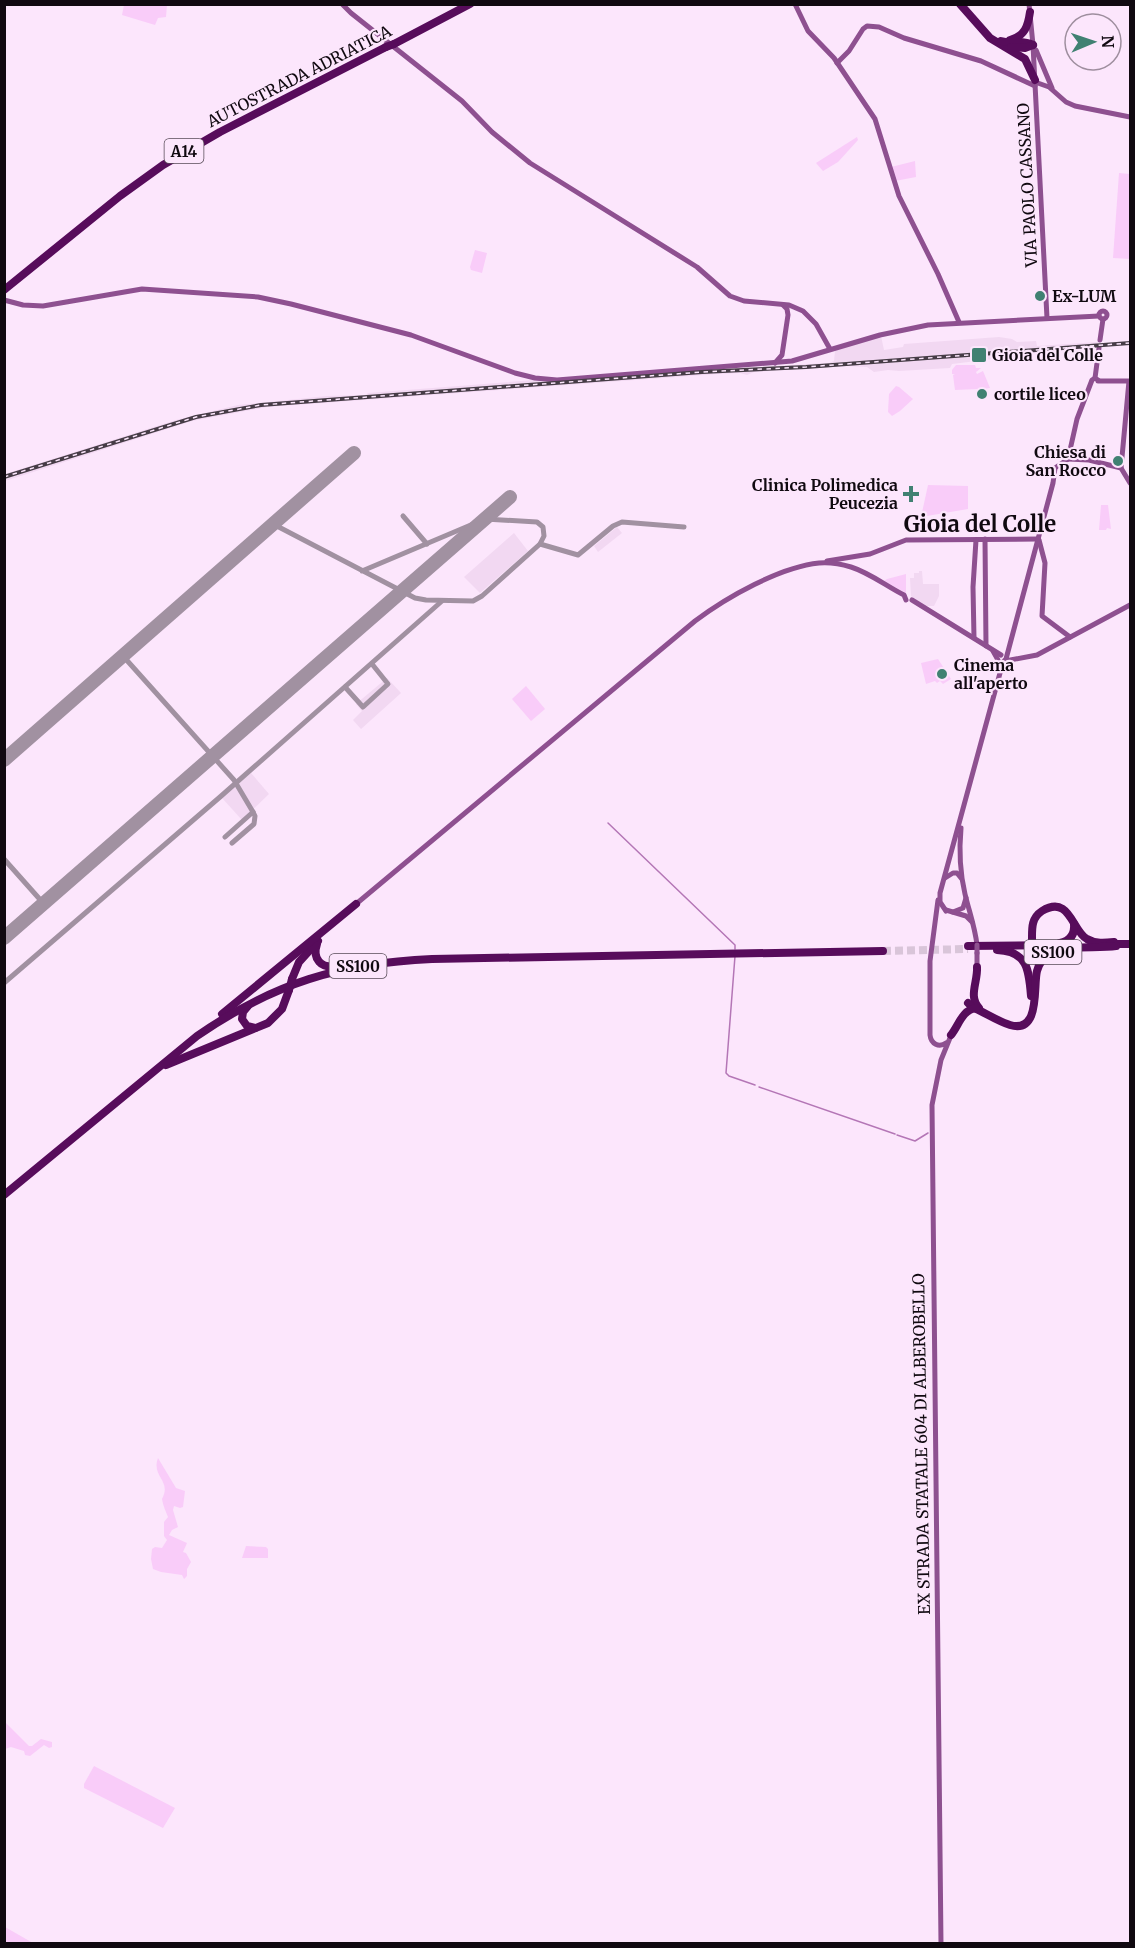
<svg xmlns="http://www.w3.org/2000/svg" width="1135" height="1948" font-family="Merriweather,serif">
<style>
.built{fill:#f2d8f2}
.green{fill:#f9ccf9}
.lines{fill:none;stroke-linecap:round;stroke-linejoin:round}
.stream{stroke:#b476b6;stroke-width:1.5}
.taxiway{stroke:#a191a1;stroke-width:5}
.runway{stroke:#a191a1;stroke-width:14}
.highway-tunnel{stroke:#d9c5d9;stroke-width:8;stroke-dasharray:8 4;stroke-linecap:butt}
.secondary{stroke:#8e5090;stroke-width:5}
.highway{stroke:#570c5b;stroke-width:8}
.rail-casing{stroke:#463c46;stroke-width:4}
.rail{stroke:#fce6fc;stroke-width:1.5;stroke-dasharray:4.5;stroke-linecap:butt}
.secondary-bridge{stroke:#8e5090;stroke-width:5}
.highway-bridge{stroke:#570c5b;stroke-width:8}
.poi-dot{fill:#408172;stroke:#fce6fc;stroke-width:2}
.labels{text-anchor:middle;dominant-baseline:central;stroke-width:4.5;stroke-linejoin:round;paint-order:stroke}
.shield{fill:#fce6fc;stroke:#574b57;stroke-width:1.5}
.shield-label{font-size:15px;font-weight:bold;fill:#100910}
.street-label{font-size:16px;fill:#100910;stroke:#fce6fc}
.poi-label{font-size:16px;font-weight:bold;fill:#100910;stroke:#fce6fc;text-anchor:start}
.district-label{font-size:22px;font-weight:bold;fill:#100910;stroke:#fce6fc}
</style>
<rect width="100%" height="100%" fill="#fce6fc"/>
<g class="built">
<path d="M881,336L884,350L903,347L904,344L999,337L1012,339L1017,342L1036,341L1037,346L1098,342L1097,347L1095,348L1000,355L993,356V359L952,364L950,368L899,371L888,370L874,372L867,367L846,366L754,372L747,375L740,373L718,374L267,407L192,421L5,481V474L176,420L238,405L327,396L366,395L368,393L534,380L829,363L834,361L835,351L838,349Z"/>
<path d="M617,527L622,533L598,552L594,546Z"/>
<path d="M514,533L528,551L480,593L464,577Z"/>
<path d="M919,571H922L923,584H939V596L934,606H925L911,596L910,578H914V573H919Z"/>
<path d="M387,678L401,693L361,729L353,720L362,711L356,704Z"/>
<path d="M251,773L269,794L242,820L222,798Z"/>
</g>
<g class="green">
<path d="M124,5H167L166,17L158,18L155,25L122,15Z"/>
<path d="M857,137L858,140L838,162L823,171L816,163Z"/>
<path d="M915,161L916,177L895,181L891,167Z"/>
<path d="M1119,173L1130,174V259L1113,258Z"/>
<path d="M475,250L487,253L482,273L471,270L470,267Z"/>
<path d="M956,365H975L976,368H981L976,372L977,374L983,371L990,388L984,389L986,395L979,397L978,389L955,390L953,375L955,374H952V370Z"/>
<path d="M896,386L899,387L913,399L900,411L892,416L888,412L889,394Z"/>
<path d="M928,485L968,486V509L921,517Z"/>
<path d="M1101,505H1108L1111,529L1107,528L1106,530H1099Z"/>
<path d="M906,574V593L884,581L887,579Z"/>
<path d="M938,659L951,679L943,684L940,681L937,683L935,681L926,684L921,663Z"/>
<path d="M526,686L545,709L531,721L512,699Z"/>
<path d="M158,1458L176,1488L185,1491L183,1507L180,1508L174,1506L173,1510L178,1527L172,1530L169,1535L187,1543L183,1552L186,1553L191,1562L187,1569V1576L184,1579L182,1575L161,1572L153,1569L151,1559L152,1549L155,1547L162,1548L167,1540L164,1536V1522L168,1517C166,1512 163,1506 162,1499C172,1480 151,1477 158,1458Z"/>
<path d="M246,1546L266,1547L268,1549V1558H242Z"/>
<path d="M5,1722L29,1746H32L41,1739L52,1742V1747L49,1748L44,1745L30,1756L25,1755L24,1751L11,1747L5,1749Z"/>
<path d="M94,1766L175,1808L163,1828L84,1788V1784Z"/>
<path d="M5,1927L33,1943H5Z"/>
</g>
<g class="lines">
<g class="stream">
<path d="M608,823L735,945V949"/>
<path d="M735,956L726,1073L729,1076L755,1085"/>
<path d="M759,1087L895,1134"/>
<path d="M897,1135L915,1141L928,1133"/>
</g>
<g class="taxiway">
<path d="M403,516L427,544"/>
<path d="M273,524L415,598L426,600L473,601L482,596L540,544L544,536L543,527L537,522L485,519L362,571"/>
<path d="M540,544L578,555L613,526L622,522L684,527"/>
<path d="M123,656L234,780L253,812L255,816L254,824L232,843"/>
<path d="M345,687L363,707L388,684L372,664"/>
<path d="M225,837L253,812"/>
<path d="M4,859L44,904"/>
<path d="M4,983L220,797L442,601"/>
</g>
<g class="runway">
<path d="M4,760L354,453"/>
<path d="M4,938L510,497"/>
</g>
<path class="highway-tunnel" d="M883,951L968,949"/>
<g class="secondary">
<path d="M342,4L351,13L462,101L492,132L530,163L697,267L730,296L744,301L789,305L803,311L816,324L830,349"/>
<path d="M795,4L808,31L834,58L875,119L899,196L938,274L959,322"/>
<path d="M1029,4L1033,45L1047,318"/>
<path d="M1036,50L1052,88"/>
<path d="M837,63L849,51L863,29L867,26L879,27L904,38L981,61L1035,86"/>
<path d="M1035,82L1049,87L1066,102L1075,106L1130,117"/>
<path d="M4,300L23,305L43,306L142,289L258,297L291,304L411,335L515,373L535,378L557,380L792,361L880,335L928,325L1099,316"/>
<circle cx="1103" cy="315" r="4"/>
<path d="M1100,340L1103,319"/>
<path d="M775,363L782,355L788,315L787,309L783,305"/>
<path d="M1098,380L1095,378L1099,348"/>
<path d="M1098,381H1129L1121,468"/>
<path d="M1068,459L1077,419L1092,380L1095,378"/>
<path d="M1068,459L1089,460L1121,468L1130,483"/>
<path d="M985,539L986,646"/>
<path d="M1039,540L1045,563L1042,616L1070,637"/>
<path d="M827,561L870,554L906,540L1038,539"/>
<path d="M912,600L1001,655"/>
<path d="M974,638L973,587L976,540"/>
<path d="M993,651L998,660"/>
<path d="M1005,661L1037,655L1130,605"/>
<path d="M961,828C959,850 960,873 965,894C969,911 975,927 977,945"/>
<path d="M945,878L953,873H957L961,878"/>
<path d="M938,900L930,961V1035C931,1044 939,1048 946,1043"/>
<path d="M356,904L695,621C727,597 780,567 819,563C830,562 841,564 851,567C870,573 886,586 904,595L906,600"/>
<path d="M946,910L966,916L972,922"/>
<path d="M946,911L940,902V893L1003,662L1006,659L1053,483L1055,468L1068,459"/>
<path d="M953,912L963,908L966,898"/>
<path d="M977,969V953"/>
<path d="M941,1944L932,1105L941,1060L952,1033"/>
</g>
<g class="highway">
<path d="M960,4L990,38L1025,59L1035,80"/>
<path d="M1010,40C1025,36 1028,26 1030,12"/>
<path d="M1001,41C1012,44 1023,39 1033,45"/>
<path d="M394,44L470,4"/>
<path d="M1011,47L1025,48L1033,45"/>
<path d="M4,290L120,196L163,165L220,132L386,47"/>
<path d="M1032,940C1032,929 1031,918 1042,911C1070,894 1072,931 1087,939C1095,944 1105,943 1114,942"/>
<path d="M1060,943C1070,941 1075,935 1074,924"/>
<path d="M317,944C312,959 321,969 337,966"/>
<path d="M1110,944H1130"/>
<path d="M968,946L1065,945"/>
<path d="M997,950C1028,951 1029,971 1031,996"/>
<path d="M977,967C978,982 968,996 979,1008"/>
<path d="M292,979L299,962L318,941"/>
<path d="M968,1003L972,1007C984,1012 997,1021 1010,1025C1041,1034 1033,986 1037,971C1039,963 1044,957 1051,953C1067,944 1097,949 1116,946"/>
<path d="M248,1006L243,1012L242,1019L247,1026L255,1028"/>
<path d="M222,1014L356,904"/>
<path d="M951,1035C959,1025 962,1010 976,1008"/>
<path d="M166,1065L268,1023L282,1009L289,990"/>
<path d="M4,1195L197,1036C274,983 340,963 432,959L883,951"/>
</g>
<defs>
<path id="rail" d="M4,477L196,417L261,405L702,372L806,367L1130,343"/>
</defs>
<use href="#rail" class="rail-casing"/>
<use href="#rail" class="rail"/>
<path class="secondary-bridge" d="M977,945V953"/>
<g class="highway-bridge">
<path d="M386,47L394,44"/>
<path d="M1032,940V956"/>
<path d="M289,990L292,979"/>
</g>
</g>
<g class="poi-dot">
<circle cx="1040" cy="296" r="6"/>
<rect x="971" y="347" width="16" height="16" rx="3"/>
<circle cx="982" cy="394" r="6"/>
<circle cx="1118" cy="461" r="6"/>
<path d="M908 485h6v6h6v6h-6v6h-6v-6h-6v-6h6z"/>
<circle cx="942" cy="674" r="6"/>
</g>
<g class="labels">
<g class="shield">
<rect x="164.5" y="139" width="39" height="24" rx="4.5"/>
<rect x="1024.5" y="940" width="57" height="24" rx="4.5"/>
<rect x="329.5" y="954" width="57" height="24" rx="4.5"/>
</g>
<g class="shield-label">
<text x="184" y="151">A14</text>
<text x="1053" y="952">SS100</text>
<text x="358" y="966">SS100</text>
</g>
<g class="street-label">
<text transform="translate(299 76) rotate(-27)">AUTOSTRADA ADRIATICA</text>
<text transform="translate(1027 185) rotate(-93)">VIA PAOLO CASSANO</text>
<text transform="translate(921 1444) rotate(-91)">EX STRADA STATALE 604 DI ALBEROBELLO</text>
</g>
<g class="poi-label">
<text x="1052" y="296">Ex-LUM</text>
<text x="992" y="355">Gioia del Colle</text>
<text x="994" y="394">cortile liceo</text>
<text x="1106" y="452" text-anchor="end">Chiesa di<tspan x="1106" dy="18">San Rocco</tspan></text>
<text x="898" y="485" text-anchor="end">Clinica Polimedica<tspan x="898" dy="18">Peucezia</tspan></text>
<text x="954" y="665">Cinema<tspan x="954" dy="18">all'aperto</tspan></text>
</g>
<g class="district-label">
<text x="980" y="524">Gioia del Colle</text>
</g>
</g>
<rect width="1135" height="1948" fill="none" stroke="#100910" stroke-width="12"/>
<g transform="translate(1093 42) rotate(88)"><circle r="28" fill="#fce6fc" stroke="#9e8e9e" stroke-width="1.5"/>
<path d="M0-4.5L10 22L0 15L-10 22Z" fill="#408172"/>
<text y="-9" font-size="16" font-weight="bold" text-anchor="middle" fill="#100910">N</text>
</g>
</svg>
